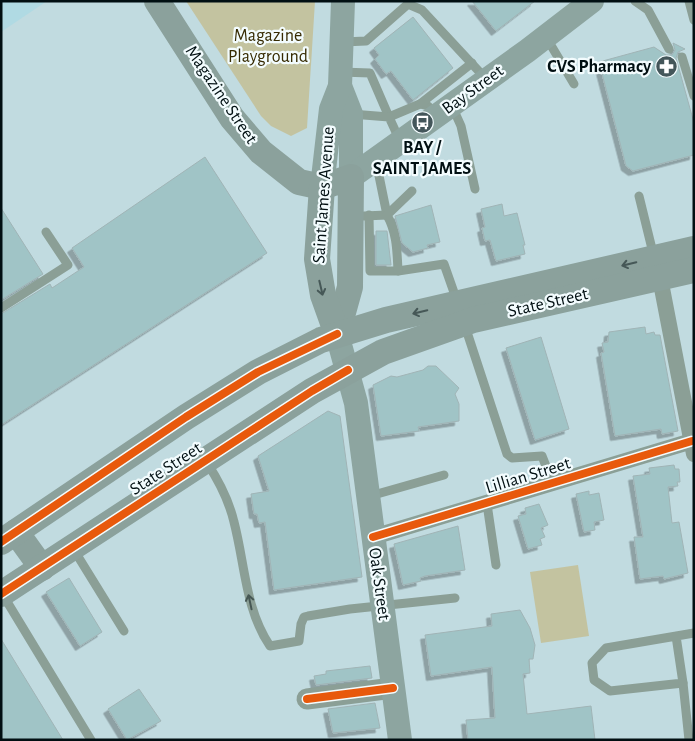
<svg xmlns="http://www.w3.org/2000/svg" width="695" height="741" font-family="'Alegreya Sans',sans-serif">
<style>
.built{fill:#b0dae3}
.green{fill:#c3c3a0}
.building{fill:#a0c4c6;stroke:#a0b4b6;filter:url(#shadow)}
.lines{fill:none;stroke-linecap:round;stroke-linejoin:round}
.service{stroke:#8b9f96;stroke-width:9}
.minor{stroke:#8b9f96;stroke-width:16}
.tertiary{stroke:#8b9f96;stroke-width:21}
.secondary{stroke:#8da5a0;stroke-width:24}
.primary{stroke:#8ba19c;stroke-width:26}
.cycleway-casing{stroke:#f3fcfe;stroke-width:11}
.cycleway{stroke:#e8590c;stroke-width:8}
.oneway{stroke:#465857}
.oneway2{stroke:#465754}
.labels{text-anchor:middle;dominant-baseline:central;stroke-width:4.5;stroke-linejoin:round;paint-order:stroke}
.park-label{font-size:18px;fill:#362a02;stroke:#f3fcfe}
.poi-label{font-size:18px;font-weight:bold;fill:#010f12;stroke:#f3fcfe;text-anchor:end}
.street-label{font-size:18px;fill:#010f12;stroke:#f3fcfe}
</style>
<defs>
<filter id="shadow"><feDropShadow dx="-4.5" dy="4.5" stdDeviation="0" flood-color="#0004"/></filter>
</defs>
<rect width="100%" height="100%" fill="#c1dbe0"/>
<path class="built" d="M1,1H47L1,32Z"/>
<g class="green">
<path d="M186,1H315L307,128L291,136L271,126L261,116Z"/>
<path d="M578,565L589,636L541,643L530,572Z"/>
</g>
<g class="building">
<path d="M472,1H535L496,31Z"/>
<path d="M413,17L453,68L413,100L391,71L386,74L375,59L379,55L374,48Z"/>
<path d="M673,43L685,49L678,52L676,58L694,123V155L633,171L626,166L599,62L654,47L666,55H672L675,50Z"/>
<path d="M205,157L267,253L1,425V314L50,284L52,288L84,267L72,248Z"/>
<path d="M502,204L504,216L517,213L525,245H523L525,254L496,261L490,240L485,241L482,228L485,227L481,209Z"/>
<path d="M431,205L440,242L427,245L428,248L413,252L402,243L395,216Z"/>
<path d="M1,208L43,274L1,300Z"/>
<path d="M376,231H387L391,265H376Z"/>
<path d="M645,327L646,334L654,332L655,335H660L678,431L662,434L661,429L615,436L601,353L604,352L602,343L608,342L609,332Z"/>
<path d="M541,337L569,429L535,440L506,348Z"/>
<path d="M428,366H436L459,388L455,394L459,404V421L418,427L419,431L381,436L373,385L391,376L397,377L423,370Z"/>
<path d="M328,411L340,416L362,577L274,590L265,522L259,523L257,514H254L251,494L269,491L258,456Z"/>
<path d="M674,465L675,469H679L680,482H677L678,486L668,487L672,523L679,522L688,573L664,579L663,576L640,579L634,537H643L633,476L650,474L649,468Z"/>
<path d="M589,491V495L599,493L604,520L594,522L595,530L584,532L576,494Z"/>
<path d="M539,504L548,525L541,528L545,537L540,539L542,545L528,549L518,516L526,514L525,508Z"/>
<path d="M458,526L465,570L425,576L420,578L421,581L403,585L394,544Z"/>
<path d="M69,578L102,632L80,646L46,592Z"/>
<path d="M520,610L530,628L535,645L533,659H529L530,673L523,674L527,714L591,706L595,740H468L466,720L495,718L492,667L431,676L425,635L492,626L491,614Z"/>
<path d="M1,639L63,740H1Z"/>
<path d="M370,666L372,678L316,685L314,676L326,674V671Z"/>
<path d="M139,689L161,721L127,740L108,709Z"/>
<path d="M375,703L380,728L333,733L328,709Z"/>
</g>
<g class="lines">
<g class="service">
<path d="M635,1L648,10L669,49"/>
<path d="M689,1L694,20"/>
<path d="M546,37L574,84"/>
<path d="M343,42L366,41L408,4L422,10L487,80"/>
<path d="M682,57L694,96"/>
<path d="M341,72L370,73L389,117L420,104L428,106L437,116"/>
<path d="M420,104L472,63"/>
<path d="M452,106L461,126L475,189"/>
<path d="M351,114L389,117L400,141"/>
<path d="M639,196L654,257"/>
<path d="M369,215L370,271H398L444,264L457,301"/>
<path d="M364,216L387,215L376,161"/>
<path d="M398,271C397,251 397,233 387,215L412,191"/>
<path d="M1,308L68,265L46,232"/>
<path d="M465,326L507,454L512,458L542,456L553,484"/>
<path d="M207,463C219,481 229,501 234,522C245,564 245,609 270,646L299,641L301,624L304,617L308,616L350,609L455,598"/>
<path d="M370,496L444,475"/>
<path d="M487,504L496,565"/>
<path d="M74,550L124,631"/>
<path d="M3,595L91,740"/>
<path d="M676,636L683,683L610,691L594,680L592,663L606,648L694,633"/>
<path d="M683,683L689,740"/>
</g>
<g class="minor">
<path d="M660,278L694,454"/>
<path d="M373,537L692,441"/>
</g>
<path class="tertiary" d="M307,699L393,688"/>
<g class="secondary">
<path d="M340,86L351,114V177"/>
<path d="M351,177L527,51L592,1"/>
<path d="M322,187L331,109L340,86L343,1"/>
<path d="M337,334L356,403L400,740"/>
</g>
<g class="primary">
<path d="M157,1L232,118L261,152L299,182L322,187L351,177L350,287L337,334"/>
<path d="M322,187L317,259L323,295L337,334"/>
<path d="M16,532L42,568"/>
<path d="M1,542L186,417L258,372L321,340L386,320L694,249"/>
<path d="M1,594L312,391L383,352L473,320L694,270"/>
</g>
<defs>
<g id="cycleway">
<path d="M373,537L692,441"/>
<path d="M1,542L186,417L258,372L337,334"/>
<path d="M1,594L312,391L348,370"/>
<path d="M307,699L393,688"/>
</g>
</defs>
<use href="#cycleway" class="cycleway-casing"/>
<use href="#cycleway" class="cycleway"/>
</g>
<defs><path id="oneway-shaft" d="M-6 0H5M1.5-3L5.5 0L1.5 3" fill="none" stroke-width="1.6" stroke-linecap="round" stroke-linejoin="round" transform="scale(1.25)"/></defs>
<g class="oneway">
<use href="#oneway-shaft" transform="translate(629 264) rotate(167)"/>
<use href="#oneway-shaft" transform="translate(321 288) rotate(77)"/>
<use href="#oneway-shaft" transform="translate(420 312) rotate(167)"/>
</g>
<use class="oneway2" href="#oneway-shaft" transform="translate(250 602) rotate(-102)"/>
<defs>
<symbol id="pharmacy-disc" viewBox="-11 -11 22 22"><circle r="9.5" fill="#44565a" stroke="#f3fcfe"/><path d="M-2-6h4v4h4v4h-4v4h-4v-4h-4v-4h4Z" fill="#fff"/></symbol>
<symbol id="bus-disc" viewBox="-11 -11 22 22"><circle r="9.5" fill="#44565a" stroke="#f3fcfe"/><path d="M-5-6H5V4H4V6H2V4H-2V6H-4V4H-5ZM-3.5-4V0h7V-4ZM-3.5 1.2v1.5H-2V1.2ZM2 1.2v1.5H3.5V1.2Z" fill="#fff"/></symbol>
</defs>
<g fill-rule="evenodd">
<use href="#pharmacy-disc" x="654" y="54" width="25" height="25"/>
<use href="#bus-disc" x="410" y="110" width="25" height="25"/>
</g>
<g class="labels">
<g class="park-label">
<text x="268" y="36">Magazine<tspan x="268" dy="21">Playground</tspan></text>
</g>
<g class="poi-label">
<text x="651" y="67">CVS Pharmacy</text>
<text x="422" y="148" text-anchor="middle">BAY /<tspan x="422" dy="21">SAINT JAMES</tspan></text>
</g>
<g class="street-label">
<text transform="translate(473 90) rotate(-36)">Bay Street</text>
<text transform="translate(221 95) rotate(56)">Magazine Street</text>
<text transform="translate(324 195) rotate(-86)">Saint James Avenue</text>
<text transform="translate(548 303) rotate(-13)">State Street</text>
<text transform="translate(166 469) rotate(-33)">State Street</text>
<text transform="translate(528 476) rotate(-17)">Lillian Street</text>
<text transform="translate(379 584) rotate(82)">Oak Street</text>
</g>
</g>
<rect width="695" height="741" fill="none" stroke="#010f12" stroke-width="5"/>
</svg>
